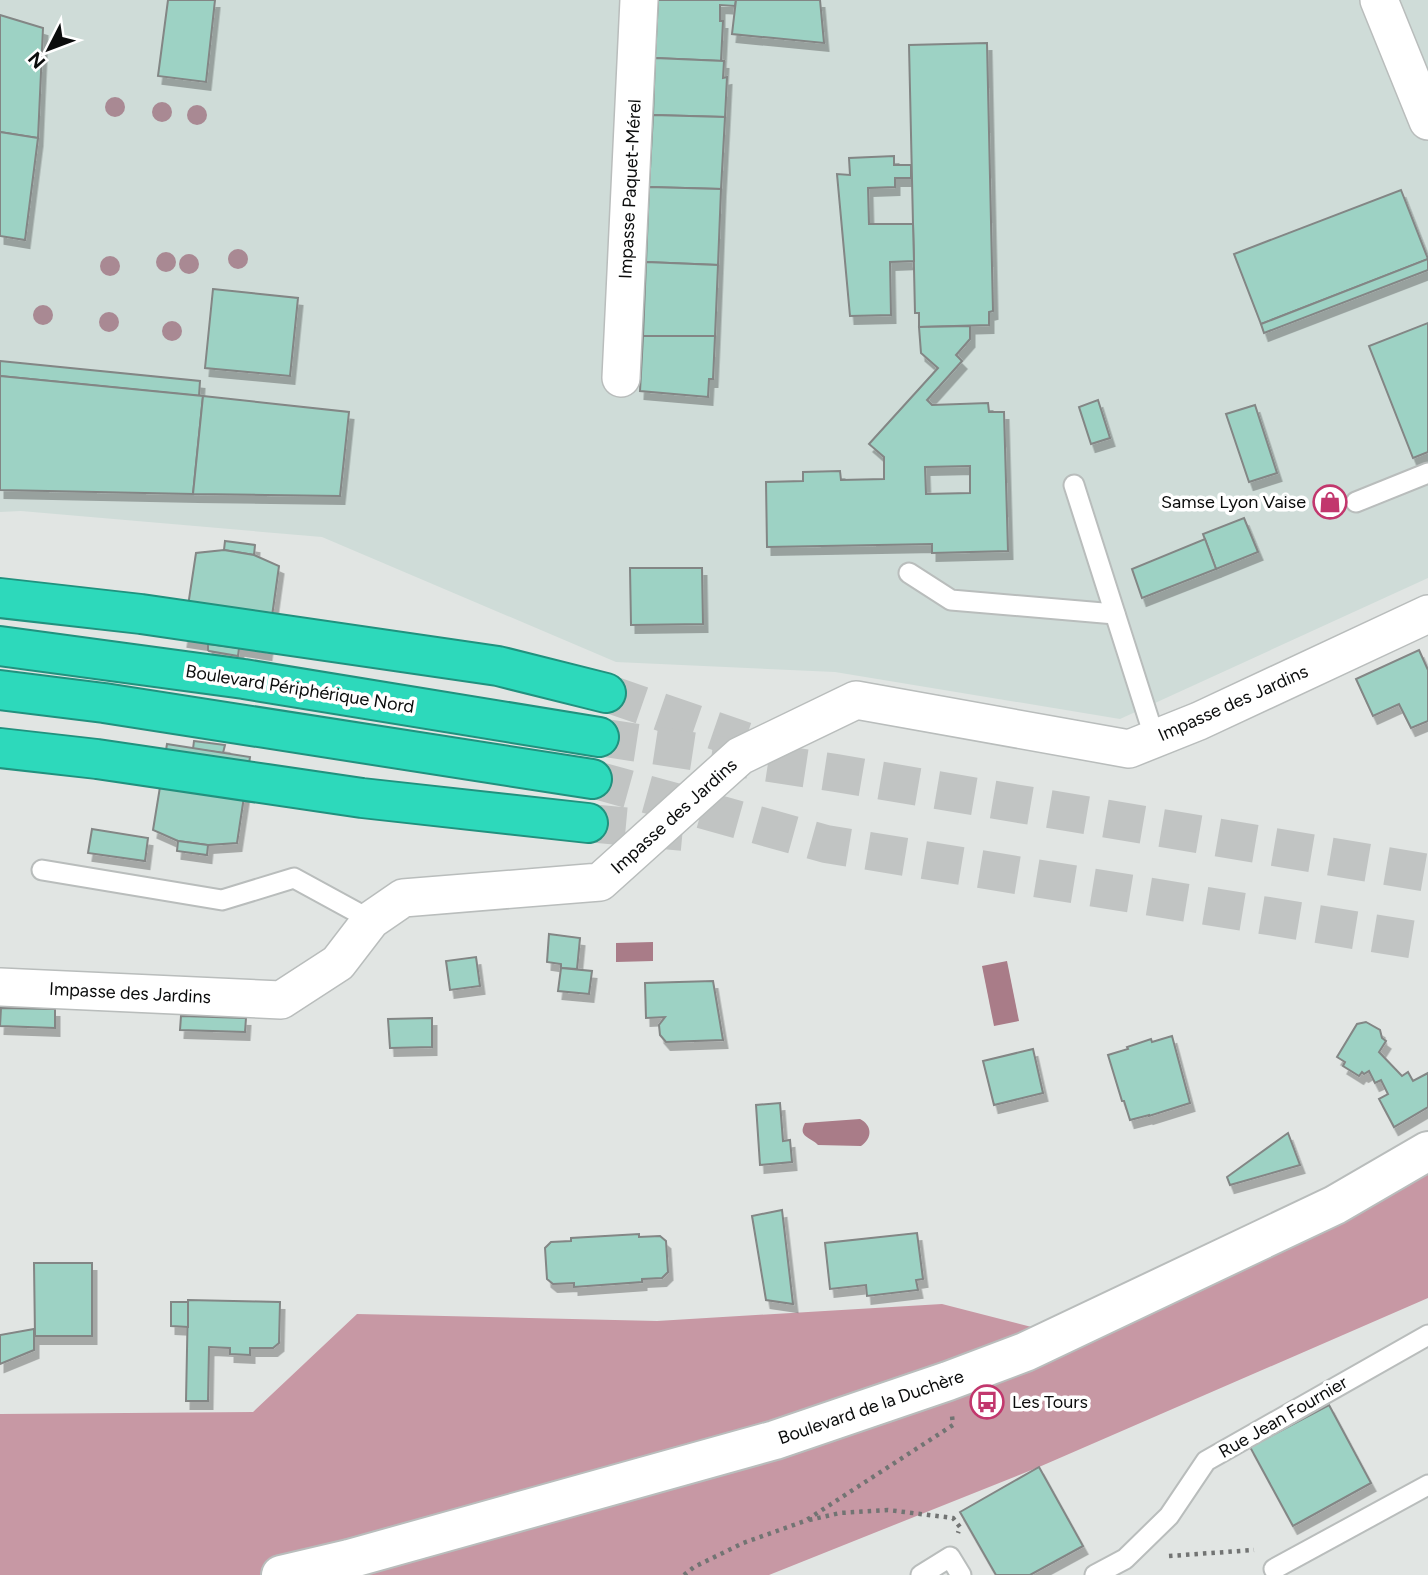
<svg xmlns="http://www.w3.org/2000/svg" width="1428" height="1575" font-family="Figtree,sans-serif">
<style>
.built{fill:#cfdcd8}
.forest{fill:#c798a4}
.water{fill:#a97c88}
.building{fill:#9dd2c4;stroke:#838685;stroke-width:2;fill-rule:evenodd;filter:url(#shadow)}
.lines{fill:none;stroke-linecap:round;stroke-linejoin:round}
.highway-tunnel{stroke:#c1c4c3;stroke-width:38;stroke-dasharray:38 19;stroke-linecap:butt}
.lane-casing{stroke:#b9bdbc;stroke-width:23}
.street-casing{stroke:#b9bdbc;stroke-width:40}
.secondary-casing{stroke:#b9bdbc;stroke-width:42}
.highway-casing{stroke:#21917e;stroke-width:42}
.path{stroke:#727473;stroke-width:4.5;stroke-dasharray:3.5 5;stroke-linecap:butt}
.lane{stroke:#fff;stroke-width:19}
.street{stroke:#fff;stroke-width:37}
.secondary{stroke:#fff;stroke-width:38}
.highway{stroke:#2dd9bb;stroke-width:38}
.tree{fill:#a98993}
.labels{text-anchor:middle;dominant-baseline:central;stroke-width:7;stroke-linejoin:round;paint-order:stroke}
.street-label{font-size:18px;fill:#0b0c0c;stroke:#fff}
.poi-label{font-size:18px;fill:#0b0c0c;stroke:#fff;text-anchor:end}
</style>
<defs>
<filter id="shadow"><feDropShadow dx="4.5" dy="8" stdDeviation="0" flood-color="#0004"/></filter>
</defs>
<rect width="100%" height="100%" fill="#e1e5e3"/>
<path class="built" d="M0,0H1428V578L1120,719L835,672L616,662L322,537L21,511L0,512Z"/>
<path class="forest" d="M1428,1162V1298L1039,1467L769,1575H0V1414L253,1412L357,1314L657,1321L942,1304L1086,1341Z"/>
<g class="water">
<path d="M653,942V961L616,962V943Z"/>
<path d="M1007,961L1019,1021L994,1026L982,966Z"/>
<path d="M860,1119C872,1125 873,1138 861,1146L818,1145C811,1137 797,1137 805,1123Z"/>
</g>
<g class="building">
<path d="M168,0H215L206,82L158,76Z"/>
<path d="M658,0H736L735,6L720,5V21H723L721,61L655,58Z"/>
<path d="M736,0H820L824,43L732,34Z"/>
<path d="M0,15L43,28L38,138L0,132Z"/>
<path d="M987,43L993,311L989,312V325L919,327V313H915L909,45Z"/>
<path d="M655,58L724,61L723,78L727,77L725,117L653,115Z"/>
<path d="M653,115L725,117L721,189L649,187Z"/>
<path d="M0,132L38,138L25,240L0,236Z"/>
<path d="M894,156V165H911V178H895V187L868,188L869,224H913L914,261L890,262L891,315L850,316L837,174L850,175L849,158Z"/>
<path d="M649,187L721,189L718,265L646,262Z"/>
<path d="M1401,190L1428,259L1261,324L1234,254Z"/>
<path d="M1428,259V270L1264,333L1261,324Z"/>
<path d="M646,262L718,265L715,336H643Z"/>
<path d="M213,289L298,298L290,376L205,368Z"/>
<path d="M1428,323V452L1413,458L1369,346Z"/>
<path d="M970,326V339L956,355L962,361L927,400L932,405L988,403L989,412H1004L1008,551L932,553V544L767,547L766,482L803,481V472L840,471L841,480L884,479V457L869,444L938,368L921,353L919,327ZM970,466V493L926,494L925,467Z"/>
<path d="M643,336H715L713,379H709L708,397L640,391Z"/>
<path d="M0,361L200,381L199,396L0,376Z"/>
<path d="M0,376L203,396L193,494L0,490Z"/>
<path d="M203,396L349,412L340,496L193,494Z"/>
<path d="M1098,400L1110,438L1091,444L1079,407Z"/>
<path d="M1255,405L1277,473L1249,482L1226,414Z"/>
<path d="M1244,518L1258,552L1216,569L1203,534Z"/>
<path d="M1205,539L1216,569L1142,598L1132,569Z"/>
<path d="M225,541L255,545L254,555L224,550Z"/>
<path d="M224,550L254,555L279,566L267,652L183,639L196,553Z"/>
<path d="M630,568H702L703,624L631,625Z"/>
<path d="M208,644L239,648L238,656L209,651L208,650Z"/>
<path d="M1419,650L1428,670V721L1411,728L1399,704L1373,716L1356,679Z"/>
<path d="M194,741L225,745L223,753L193,749Z"/>
<path d="M167,744L250,757L237,843L208,845L178,841L153,830Z"/>
<path d="M92,829L148,838L145,861L88,853Z"/>
<path d="M178,841L208,845L207,855L177,851Z"/>
<path d="M549,934L580,938L577,969L561,968V964L547,962Z"/>
<path d="M476,957L480,986L450,990L446,961Z"/>
<path d="M561,968L592,971L589,994L558,991Z"/>
<path d="M713,981L723,1040L666,1042L660,1035L659,1025L665,1017L646,1018L645,983Z"/>
<path d="M1,1008L55,1009V1028L0,1026Z"/>
<path d="M181,1016L246,1018L245,1032L180,1030Z"/>
<path d="M432,1018V1047L390,1048L388,1019Z"/>
<path d="M1366,1022L1380,1030L1382,1038L1386,1041L1379,1052L1402,1076L1408,1072L1413,1081L1428,1073V1107L1394,1127L1379,1099L1388,1094L1381,1080L1375,1083L1369,1071L1364,1074L1362,1072L1359,1076L1343,1066L1345,1062L1337,1057L1357,1024Z"/>
<path d="M1172,1036L1190,1103L1149,1116V1115L1130,1120L1124,1101H1122L1108,1055L1128,1049L1127,1047L1151,1039L1152,1042Z"/>
<path d="M1033,1049L1043,1093L994,1105L983,1061Z"/>
<path d="M780,1103L783,1141L790,1140L792,1162L760,1165L756,1105Z"/>
<path d="M1288,1133L1300,1165L1230,1185L1227,1177Z"/>
<path d="M782,1210L793,1304L766,1300L752,1216Z"/>
<path d="M917,1233L923,1279L916,1280L918,1290L867,1296L866,1285L830,1289L825,1243Z"/>
<path d="M639,1234V1237L660,1236L666,1241L668,1272L662,1278L642,1279V1282L574,1287V1283L553,1284L547,1279L545,1248L551,1242L571,1241V1238Z"/>
<path d="M34,1263H92V1336H35Z"/>
<path d="M188,1300L280,1302L279,1343L273,1348H250V1355L230,1354V1348L209,1347L208,1401H186Z"/>
<path d="M171,1302H188V1327L171,1326Z"/>
<path d="M34,1329V1350L0,1364V1335Z"/>
<path d="M1329,1405L1371,1483L1293,1526L1250,1447Z"/>
<path d="M1039,1467L1083,1546L1030,1575H996L960,1512Z"/>
</g>
<g class="lines">
<g class="highway-tunnel">
<path d="M606,693L745,741"/>
<path d="M599,737L836,773L1428,873"/>
<path d="M592,779L826,844L1428,942"/>
<path d="M588,823L685,832"/>
</g>
<defs>
<g id="lane">
<path d="M1074,485L1155,739"/>
<path d="M1356,502L1428,473"/>
<path d="M909,573L951,600L1115,614"/>
<path d="M42,870L222,900L294,878L371,920"/>
<path d="M1274,1569L1428,1485"/>
<path d="M921,1575L950,1557L961,1575"/>
<path d="M1095,1575L1125,1559L1169,1516L1206,1461L1428,1335"/>
</g>
<g id="street">
<path d="M1379,0L1428,121"/>
<path d="M621,378L639,0"/>
<path d="M0,987L281,1000L338,963L371,920L403,898L600,882L740,756L856,700L1129,749L1199,721L1428,614"/>
</g>
<path id="secondary" d="M281,1575L349,1559L775,1440L948,1381L1025,1352L1335,1205L1428,1151"/>
<g id="highway">
<path d="M0,598L141,614L498,666L606,693"/>
<path d="M0,646L244,679L599,737"/>
<path d="M0,690L104,703L592,779"/>
<path d="M0,748L97,759L362,798L588,823"/>
</g>
</defs>
<use href="#lane" class="lane-casing"/>
<use href="#street" class="street-casing"/>
<use href="#secondary" class="secondary-casing"/>
<use href="#highway" class="highway-casing"/>
<g class="path">
<path d="M809,1520L840,1513L888,1510L953,1518L960,1527L958,1533"/>
<path d="M1169,1556L1254,1550"/>
<path d="M684,1575L694,1567L743,1543L805,1521L953,1425L952,1416"/>
</g>
<use href="#lane" class="lane"/>
<use href="#street" class="street"/>
<use href="#secondary" class="secondary"/>
<use href="#highway" class="highway"/>
</g>
<g class="tree">
<circle cx="115" cy="107" r="10"/>
<circle cx="162" cy="112" r="10"/>
<circle cx="197" cy="115" r="10"/>
<circle cx="238" cy="259" r="10"/>
<circle cx="166" cy="262" r="10"/>
<circle cx="189" cy="264" r="10"/>
<circle cx="110" cy="266" r="10"/>
<circle cx="43" cy="315" r="10"/>
<circle cx="109" cy="322" r="10"/>
<circle cx="172" cy="331" r="10"/>
</g>
<defs>
<symbol id="shop-ring" viewBox="-11 -11 22 22"><circle r="9.5" fill="#fff" stroke="#c2376d" stroke-width="1.5"/><path d="M-5-2.5h2.3a2.7 3.5 0 0 1 5.4 0H5L5.5 6h-11ZM-1.5-2.5h3a1.5 2.3 0 0 0-3 0Z" fill="#c2376d"/></symbol>
<symbol id="bus-ring" viewBox="-11 -11 22 22"><circle r="9.5" fill="#fff" stroke="#c2376d" stroke-width="1.5"/><path d="M-5-6H5V4H4V6H2V4H-2V6H-4V4H-5ZM-3.5-4V0h7V-4ZM-3.5 1.2v1.5H-2V1.2ZM2 1.2v1.5H3.5V1.2Z" fill="#c2376d"/></symbol>
</defs>
<g fill-rule="evenodd">
<use href="#shop-ring" x="1311" y="483" width="38" height="38"/>
<use href="#bus-ring" x="968" y="1383" width="38" height="38"/>
</g>
<g class="labels">
<g class="street-label">
<text transform="translate(630 189) rotate(-87)">Impasse Paquet-Mérel</text>
<text transform="translate(300 689) rotate(9)">Boulevard Périphérique Nord</text>
<text transform="translate(1233 703) rotate(-24)">Impasse des Jardins</text>
<text transform="translate(674 816) rotate(-42)">Impasse des Jardins</text>
<text transform="translate(130 993) rotate(3)">Impasse des Jardins</text>
<text transform="translate(871 1407) rotate(-19)">Boulevard de la Duchère</text>
<text transform="translate(1283 1417) rotate(-30)">Rue Jean Fournier</text>
</g>
<g class="poi-label">
<text x="1306" y="502">Samse Lyon Vaise</text>
<text x="1012" y="1402" text-anchor="start">Les Tours</text>
</g>
</g>
<g transform="translate(49 49) rotate(228)" stroke="#ffffff" stroke-width="5" paint-order="stroke">
<path d="M0-5L12 26L0 18L-12 26Z" fill="#0b0c0c"/>
<text y="-10" font-size="19" font-weight="bold" text-anchor="middle" fill="#0b0c0c">N</text>
</g>
</svg>
